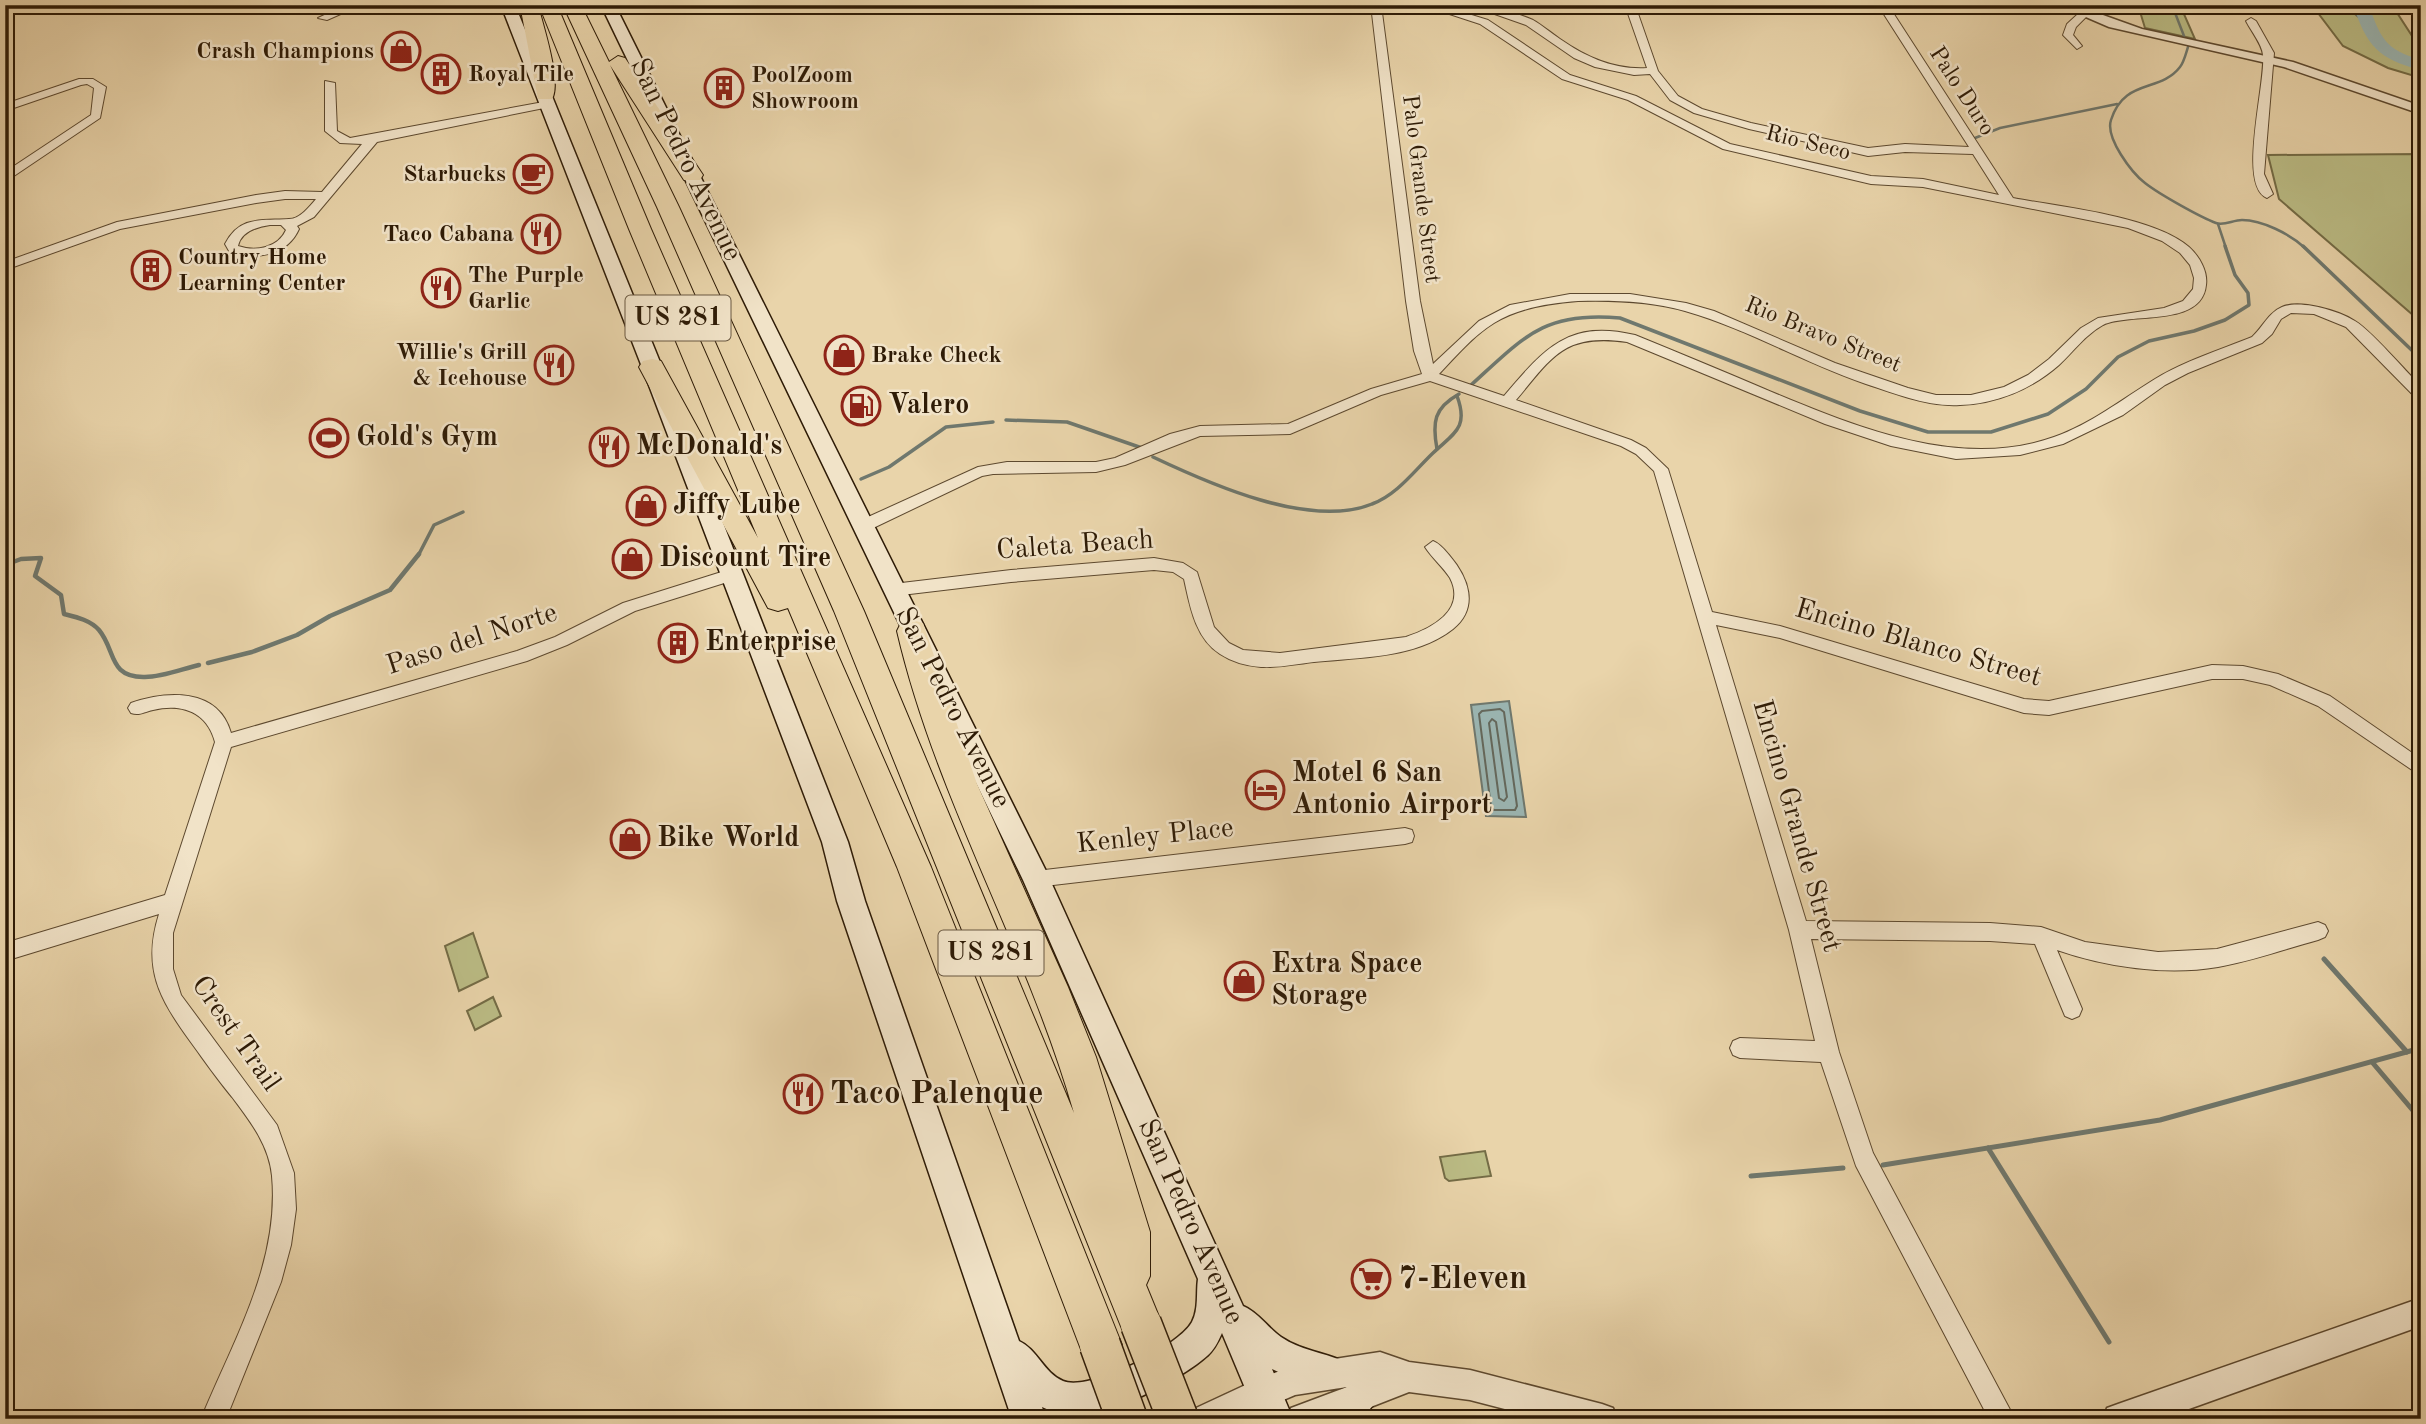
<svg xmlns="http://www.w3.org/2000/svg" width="2426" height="1424" font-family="'Old Standard TT',serif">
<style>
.green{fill:#bbbc85;stroke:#746c46;stroke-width:2}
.water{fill:#9bb6b3;stroke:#6f786e;stroke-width:2}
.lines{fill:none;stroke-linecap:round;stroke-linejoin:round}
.shore{stroke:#64685c;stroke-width:2}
.stream-far3{stroke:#6f786e;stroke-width:2.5}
.stream-far2{stroke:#6f786e;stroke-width:3.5}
.stream-far1{stroke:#6f786e;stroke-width:4.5}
.stream{stroke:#6f786e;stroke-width:5}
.river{fill:#9bb6b3;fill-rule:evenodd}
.minor-casing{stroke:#5d492f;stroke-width:2}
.tertiary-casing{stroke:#5d492f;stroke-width:3}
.secondary-casing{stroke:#2e1b06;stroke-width:3}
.motorway-casing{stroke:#2e1b06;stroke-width:2}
.minor{fill:#f1e3c8;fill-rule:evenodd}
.tertiary{fill:#f1e3c8;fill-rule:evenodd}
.secondary{fill:#f1e3c8;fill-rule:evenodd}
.motorway{fill:#e9d4aa;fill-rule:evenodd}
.motorway-bridge-casing{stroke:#2e1b06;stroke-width:43;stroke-linecap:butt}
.motorway-bridge{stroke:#e9d4aa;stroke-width:40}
.labels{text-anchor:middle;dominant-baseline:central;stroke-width:5;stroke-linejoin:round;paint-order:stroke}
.far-poi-label{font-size:23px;font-weight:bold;fill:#2e1b06;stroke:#f1e3c8;text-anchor:start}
.far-street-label{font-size:23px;fill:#2e1b06;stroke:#f1e3c8}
.shield{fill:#f1e3c8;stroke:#685740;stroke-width:2}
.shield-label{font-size:26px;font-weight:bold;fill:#2e1b06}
.street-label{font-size:28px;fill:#2e1b06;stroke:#f1e3c8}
.poi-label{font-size:28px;font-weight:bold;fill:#2e1b06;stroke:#f1e3c8;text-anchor:start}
.near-poi-label{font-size:33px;font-weight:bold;fill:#2e1b06;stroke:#f1e3c8;text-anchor:start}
</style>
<rect width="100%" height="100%" fill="#e9d4aa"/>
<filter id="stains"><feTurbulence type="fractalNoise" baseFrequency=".00286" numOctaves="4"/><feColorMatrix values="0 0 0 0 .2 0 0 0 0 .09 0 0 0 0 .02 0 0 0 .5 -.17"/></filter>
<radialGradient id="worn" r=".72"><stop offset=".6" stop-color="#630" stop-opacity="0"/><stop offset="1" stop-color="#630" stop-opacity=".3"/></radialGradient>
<g class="green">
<path d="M2138,5H2180L2195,39L2145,28Z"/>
<path d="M2312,5H2392L2416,42L2421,43V78L2388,68L2343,46Z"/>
<path d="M2421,154V322L2279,199L2268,155Z"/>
<path d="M473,933L488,977L459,991L445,946Z"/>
<path d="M493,997L501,1016L475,1030L467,1011Z"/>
<path d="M1485,1151L1491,1176L1449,1181L1445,1178L1440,1157Z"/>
</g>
<path class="water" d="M1509,701L1526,817L1486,816L1471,705Z"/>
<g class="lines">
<g class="shore">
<path d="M1500,709L1504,712L1517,806L1515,810H1494L1491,807L1479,714L1482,711Z"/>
<path d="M1492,719L1496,722L1507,797L1504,801L1499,798L1489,723Z"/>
</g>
<g class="stream-far3">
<path d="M2172,5L2184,36"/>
<path d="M2345,5L2367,24"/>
<path d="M2188,47C2186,53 2184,62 2180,67C2160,93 2124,78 2111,120C2105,138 2132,173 2145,183C2159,194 2200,217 2216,223C2224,226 2233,220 2242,220C2262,220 2290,234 2305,248"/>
<path d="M1975,138L2000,128L2117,104"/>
<path d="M2218,224L2226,248"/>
</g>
<g class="stream-far2">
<path d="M2303,246L2421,359"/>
<path d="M1471,385C1524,337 1544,311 1620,318L1860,411L1928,432H1991L2048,414L2086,389L2118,357L2149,341L2194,331L2225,320L2249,305L2248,293L2235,275L2225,246"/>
<path d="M1006,420L1067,422L1142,448"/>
<path d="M1437,449C1432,422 1434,408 1459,394"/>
<path d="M1153,457C1210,484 1310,529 1372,504C1397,495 1415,470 1433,453C1454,433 1469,428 1457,396"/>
<path d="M861,479L889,467L946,427L993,422"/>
<path d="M418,556L434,525L463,512"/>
</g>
<g class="stream-far1">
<path d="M5,565L21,559L41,558L35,576L61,595L64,614C76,617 90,620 99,630C116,650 108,678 145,677C163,677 182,669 199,665"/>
<path d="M208,663L252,652L297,635L330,616L390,590L419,554"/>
</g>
<g class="stream">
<path d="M2324,959L2407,1052"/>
<path d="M2372,1062L2421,1120"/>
<path d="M1988,1148L2109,1342"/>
<path d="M1883,1165L2160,1120L2421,1048"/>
<path d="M1751,1176L1843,1168"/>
</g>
<path class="river" d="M2353,5H2369C2380,38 2386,50 2421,60V70C2378,59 2367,46 2353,5Z"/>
<defs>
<g id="minor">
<path d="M28,5H53L5,15V9Z"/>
<path d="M346,5H361L327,20L318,18Z"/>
<path d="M1371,5H1381L1420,301L1433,364L1479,321L1510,305L1570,294H1630L1686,303L1714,311L1835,363L1908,388L1936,395H1971L2004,387L2028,375L2049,359L2081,328L2098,318L2164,308L2183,301L2193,289L2194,278L2190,265L2180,253L2162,241L2128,228L1923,187L1871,184L1723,149L1628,100L1562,79L1480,24L1422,5H1439L1488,20L1570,75L1636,96L1730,144L1871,176L1923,179L1999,195L1973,154L1905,152L1868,156L1749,129L1694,113L1670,100L1650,74L1634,75L1595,67L1574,58L1526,25L1469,5C1490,5 1514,12 1533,20C1542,25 1551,33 1560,39C1586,57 1614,70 1647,68L1625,5H1635L1658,71L1678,96L1702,109L1751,123L1868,148L1905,144L1969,147L1878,5H1888L2013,198C2060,207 2153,216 2189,247C2199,256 2208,271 2206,285C2202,328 2129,312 2103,325C2085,335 2073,352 2059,365C2032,389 1996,404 1960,405C1928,407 1896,394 1866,384C1804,363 1748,329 1685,311C1650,301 1613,300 1578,301C1550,303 1518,308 1494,323C1473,336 1456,356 1439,374L1504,396C1544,349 1568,319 1635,335C1679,353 1723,371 1767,390C1854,426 1959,471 2054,437C2091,424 2121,400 2155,379C2184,361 2220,350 2252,337C2263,327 2268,313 2282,307C2300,299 2340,311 2355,321C2373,332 2404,370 2421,386V399L2416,398L2346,327L2314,314L2291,313L2281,319L2272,334L2262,343L2188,373L2165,385L2123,415L2063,444L2020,455L1956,459L1891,446L1825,424L1627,342C1564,333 1553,356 1516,400L1631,440L1646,448L1668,469L1712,612L1780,626L2024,699L2049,701L2212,665L2243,666L2278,674L2330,696L2421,759V776L2318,706L2270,685L2243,679H2212L2049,715L2024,713L1780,638L1716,625L1806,921L1990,923L2041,927L2085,942L2158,952L2217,949L2318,922L2325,925L2328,931L2325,937L2318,940C2285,949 2252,961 2218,967C2166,976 2106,967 2057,950L2082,1009L2079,1016L2072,1019L2065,1016L2035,944L1990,941L1811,939L1839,1052L1873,1153L2015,1419H1989L1856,1166L1821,1062L1740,1058L1733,1055L1730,1048L1733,1041L1740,1038L1815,1041L1789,930L1654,471L1636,454L1621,446L1430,381L1381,395L1290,434L1200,436L1125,465L1096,472L993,474L982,476L869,530H857L855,526L857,522L978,467L1007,462H1096L1115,458L1170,434L1200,426L1288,424L1371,389L1422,374L1414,351L1406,301Z"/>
<path d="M2079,13L2088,15L2076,27L2073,35L2082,46L2077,49L2063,35L2067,24Z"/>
<path d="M2251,18L2256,21L2274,53L2264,174L2273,194L2267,198C2237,186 2266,83 2263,55C2262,44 2251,31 2246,21Z"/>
<path d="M79,79H93L106,87L100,118L5,182V172L91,115L94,88L87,84L81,85L5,111V104Z"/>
<path d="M325,81L335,83L337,131L350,138L549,101L555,104L549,107L377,142L314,217L297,226L299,229C287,256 255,261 229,251L225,244C240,215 262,221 289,219C300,219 309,207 316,199H285L256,203L120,229L5,270V262L117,222L256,195L285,191L322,192L362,144L340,143L325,131ZM270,225H281L286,230C278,248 256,252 238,246C241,232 256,227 270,225Z"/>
<path d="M1433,541C1440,544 1444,549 1449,555C1468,577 1480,607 1453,629C1415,659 1359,657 1314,662C1296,664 1279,668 1261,667C1247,666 1232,662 1220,654C1195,638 1190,606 1184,579L1173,572L1154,570L1011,582L893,596L885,590L893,584L1011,570L1154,558L1183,563L1197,572L1214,627L1229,643L1243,650L1280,653L1406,637C1430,629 1467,611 1450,578C1443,567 1432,558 1425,547Z"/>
<path d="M731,569L737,571L739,575L737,579L635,611L567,645L527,661L231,747L173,933V969L181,995L277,1125L294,1173L296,1209L291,1245L281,1282L226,1419H201C233,1341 280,1263 272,1176C269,1145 250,1121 232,1097C217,1079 204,1060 190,1041C159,998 142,968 159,914L5,961V943L165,895L215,742C207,712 182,703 153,710C144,712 139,716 131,713L128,708L131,703C166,691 218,687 231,733L517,651L555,637L623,603Z"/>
<path d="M1405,828L1412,830L1414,836L1412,842L1405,844L1036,887L1029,885L1026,879L1029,873L1036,871Z"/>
</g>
<g id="tertiary">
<path d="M2058,5H2075L2142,29L2293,62L2421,106V114L2284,67L2109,27Z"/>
<path d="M2421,1298V1326L2161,1419H2103L2107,1408L2118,1404Z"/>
<path d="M1380,1352L1409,1362L1470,1370L1602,1404L1613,1408L1617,1419H1544L1470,1400L1409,1392L1340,1419H1287L1291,1408L1347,1387L1295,1395L1239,1419H1192L1196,1408L1254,1381L1295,1365Z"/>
</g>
<g id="secondary">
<path d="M501,5H515L662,367L848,842L865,901L1019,1341C1037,1349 1044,1373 1063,1381C1090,1392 1179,1346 1192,1322C1199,1309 1196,1292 1198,1279L1023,880L601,5H615L1046,871L1243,1306C1258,1312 1268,1328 1281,1337C1300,1350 1322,1352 1343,1361L1348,1373L1343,1385C1320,1394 1293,1379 1272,1369L1293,1419H1258L1222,1333C1218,1342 1214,1350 1207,1356C1184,1377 1115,1413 1084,1417C1069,1419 1056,1413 1042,1407L1046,1419H1012L837,901L822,842L642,367Z"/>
<path d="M1361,1379L1373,1384L1378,1396C1367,1423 1344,1419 1319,1419L1332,1396Z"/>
</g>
<g id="motorway">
<path d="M520,5H538C543,25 562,83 552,99H538Z"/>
<path d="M539,5H557L651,229L931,867L1122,1345L1115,1360L1100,1367L1085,1360L897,867L788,608L778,611L768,608L639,367L643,361L652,359L661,361L758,538L629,229Z"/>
<path d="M563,5H581L609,62L618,56L625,58L703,175L700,180H684L610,65L679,207L864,611L1074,1113C1027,948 936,799 897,631L901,623L912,620L923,623L977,784L1068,987L1096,1057L1150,1232V1276L1146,1285L1162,1324L1156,1339L1141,1345L1126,1339L834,611L657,207Z"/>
</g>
</defs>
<use href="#minor" class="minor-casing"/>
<use href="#tertiary" class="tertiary-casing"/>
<use href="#secondary" class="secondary-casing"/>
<use href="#motorway" class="motorway-casing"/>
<use href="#minor" class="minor"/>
<use href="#tertiary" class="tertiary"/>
<use href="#secondary" class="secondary"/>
<use href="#motorway" class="motorway"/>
<defs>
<g id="motorway-bridge">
<path d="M1141,1324L1178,1419"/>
<path d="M1100,1345L1127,1419"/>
</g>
</defs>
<use href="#motorway-bridge" class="motorway-bridge-casing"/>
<use href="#motorway-bridge" class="motorway-bridge"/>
</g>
<defs>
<symbol id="shop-ring" viewBox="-11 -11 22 22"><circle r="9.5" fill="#f1e3c8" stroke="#8f2418" stroke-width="1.5"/><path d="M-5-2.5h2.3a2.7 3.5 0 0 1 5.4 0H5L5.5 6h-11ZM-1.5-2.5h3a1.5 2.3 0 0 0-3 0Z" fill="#8f2418"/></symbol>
<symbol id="building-ring" viewBox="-11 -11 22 22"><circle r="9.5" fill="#f1e3c8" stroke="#8f2418" stroke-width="1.5"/><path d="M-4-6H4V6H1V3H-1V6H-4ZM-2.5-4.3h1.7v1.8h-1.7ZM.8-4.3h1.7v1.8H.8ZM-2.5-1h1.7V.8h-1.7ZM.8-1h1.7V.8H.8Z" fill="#8f2418"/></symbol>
<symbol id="cafe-ring" viewBox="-11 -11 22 22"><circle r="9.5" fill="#f1e3c8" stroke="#8f2418" stroke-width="1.5"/><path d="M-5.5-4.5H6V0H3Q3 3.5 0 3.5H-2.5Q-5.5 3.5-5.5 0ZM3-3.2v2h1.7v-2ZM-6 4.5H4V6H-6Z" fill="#8f2418"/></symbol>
<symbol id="restaurant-ring" viewBox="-11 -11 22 22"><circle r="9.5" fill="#f1e3c8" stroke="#8f2418" stroke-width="1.5"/><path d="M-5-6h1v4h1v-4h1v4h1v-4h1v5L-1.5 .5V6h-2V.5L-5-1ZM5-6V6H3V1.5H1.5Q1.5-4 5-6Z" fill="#8f2418"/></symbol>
<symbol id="fuel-ring" viewBox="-11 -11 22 22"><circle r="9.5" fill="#f1e3c8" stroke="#8f2418" stroke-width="1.5"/><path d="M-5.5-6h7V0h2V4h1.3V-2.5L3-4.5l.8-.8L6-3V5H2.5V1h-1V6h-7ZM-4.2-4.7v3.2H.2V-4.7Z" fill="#8f2418"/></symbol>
<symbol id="stadium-ring" viewBox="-11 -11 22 22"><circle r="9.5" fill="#f1e3c8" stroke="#8f2418" stroke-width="1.5"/><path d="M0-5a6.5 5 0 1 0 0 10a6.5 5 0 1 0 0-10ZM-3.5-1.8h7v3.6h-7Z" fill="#8f2418"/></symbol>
<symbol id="hotel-ring" viewBox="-11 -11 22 22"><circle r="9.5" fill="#f1e3c8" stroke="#8f2418" stroke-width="1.5"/><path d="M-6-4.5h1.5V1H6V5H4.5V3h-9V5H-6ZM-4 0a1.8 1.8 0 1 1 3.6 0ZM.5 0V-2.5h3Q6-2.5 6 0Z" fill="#8f2418"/></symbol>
<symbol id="supermarket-ring" viewBox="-11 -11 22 22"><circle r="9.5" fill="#f1e3c8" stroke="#8f2418" stroke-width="1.5"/><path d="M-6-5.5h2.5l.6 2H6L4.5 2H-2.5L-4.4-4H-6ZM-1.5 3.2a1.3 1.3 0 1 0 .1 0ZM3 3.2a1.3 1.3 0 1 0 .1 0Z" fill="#8f2418"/></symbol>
</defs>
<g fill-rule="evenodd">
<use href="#shop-ring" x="379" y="29" width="44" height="44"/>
<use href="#building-ring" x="419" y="52" width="44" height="44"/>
<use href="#building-ring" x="702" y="66" width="44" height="44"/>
<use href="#cafe-ring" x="511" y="152" width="44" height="44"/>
<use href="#restaurant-ring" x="519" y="212" width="44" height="44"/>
<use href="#building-ring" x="129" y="248" width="44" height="44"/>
<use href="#restaurant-ring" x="419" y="266" width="44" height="44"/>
<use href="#shop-ring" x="822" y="333" width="44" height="44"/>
<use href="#restaurant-ring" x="532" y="343" width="44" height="44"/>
<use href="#fuel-ring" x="839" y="384" width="44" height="44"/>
<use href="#stadium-ring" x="307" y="416" width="44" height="44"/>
<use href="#restaurant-ring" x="587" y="425" width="44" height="44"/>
<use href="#shop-ring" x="624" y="484" width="44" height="44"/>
<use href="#shop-ring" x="610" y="537" width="44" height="44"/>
<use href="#building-ring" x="656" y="621" width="44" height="44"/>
<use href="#hotel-ring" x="1243" y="768" width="44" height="44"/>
<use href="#shop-ring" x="608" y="817" width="44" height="44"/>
<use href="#shop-ring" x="1222" y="959" width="44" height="44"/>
<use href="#restaurant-ring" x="781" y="1072" width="44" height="44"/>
<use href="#supermarket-ring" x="1349" y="1257" width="44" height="44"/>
</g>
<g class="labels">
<g class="far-poi-label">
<text x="374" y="51" text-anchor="end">Crash Champions</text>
<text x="468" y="74">Royal Tile</text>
<text x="751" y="75">PoolZoom<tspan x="751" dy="26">Showroom</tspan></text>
<text x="506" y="174" text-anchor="end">Starbucks</text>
<text x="514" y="234" text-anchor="end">Taco Cabana</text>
<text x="178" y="257">Country Home<tspan x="178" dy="26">Learning Center</tspan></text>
<text x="468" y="275">The Purple<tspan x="468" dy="26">Garlic</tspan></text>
<text x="527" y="352" text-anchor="end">Willie's Grill<tspan x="527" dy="26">&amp; Icehouse</tspan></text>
<text x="871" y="355">Brake Check</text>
</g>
<g class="far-street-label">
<text transform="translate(1962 91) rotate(57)">Palo Duro</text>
<text transform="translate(1808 143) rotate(14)">Rio Seco</text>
<text transform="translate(1421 189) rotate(83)">Palo Grande Street</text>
<text transform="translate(1823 335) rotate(22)">Rio Bravo Street</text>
</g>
<g class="shield">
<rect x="625.5" y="295.5" width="105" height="45" rx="5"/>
<rect x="938.5" y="930.5" width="105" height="45" rx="5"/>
</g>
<g class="shield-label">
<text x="678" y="318">US 281</text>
<text x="991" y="953">US 281</text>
</g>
<g class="street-label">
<text transform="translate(685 160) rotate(64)">San Pedro Avenue</text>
<text transform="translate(1075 546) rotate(-4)">Caleta Beach</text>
<text transform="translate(472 640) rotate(-18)">Paso del Norte</text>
<text transform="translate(1918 644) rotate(16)">Encino Blanco Street</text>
<text transform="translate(952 708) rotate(63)">San Pedro Avenue</text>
<text transform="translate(1796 826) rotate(74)">Encino Grande Street</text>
<text transform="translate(1155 837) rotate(-6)">Kenley Place</text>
<text transform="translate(235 1034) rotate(55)">Crest Trail</text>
<text transform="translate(1190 1222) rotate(66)">San Pedro Avenue</text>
</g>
<g class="poi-label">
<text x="888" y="406">Valero</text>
<text x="356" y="438">Gold's Gym</text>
<text x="636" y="447">McDonald's</text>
<text x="673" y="506">Jiffy Lube</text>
<text x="659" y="559">Discount Tire</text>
<text x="705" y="643">Enterprise</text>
<text x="1292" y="774">Motel 6 San<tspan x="1292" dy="32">Antonio Airport</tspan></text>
<text x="657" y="839">Bike World</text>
<text x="1271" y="965">Extra Space<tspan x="1271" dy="32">Storage</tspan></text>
</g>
<g class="near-poi-label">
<text x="830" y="1094">Taco Palenque</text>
<text x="1398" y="1279">7-Eleven</text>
</g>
</g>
<rect width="2426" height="1424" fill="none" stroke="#e9d4aa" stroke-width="28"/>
<rect x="7" y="7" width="2412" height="1410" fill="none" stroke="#2e1b06" stroke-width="3.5"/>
<rect x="14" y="14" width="2398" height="1396" fill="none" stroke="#2e1b06" stroke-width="2"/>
<rect width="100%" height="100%" filter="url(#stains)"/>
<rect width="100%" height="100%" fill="url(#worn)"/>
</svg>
